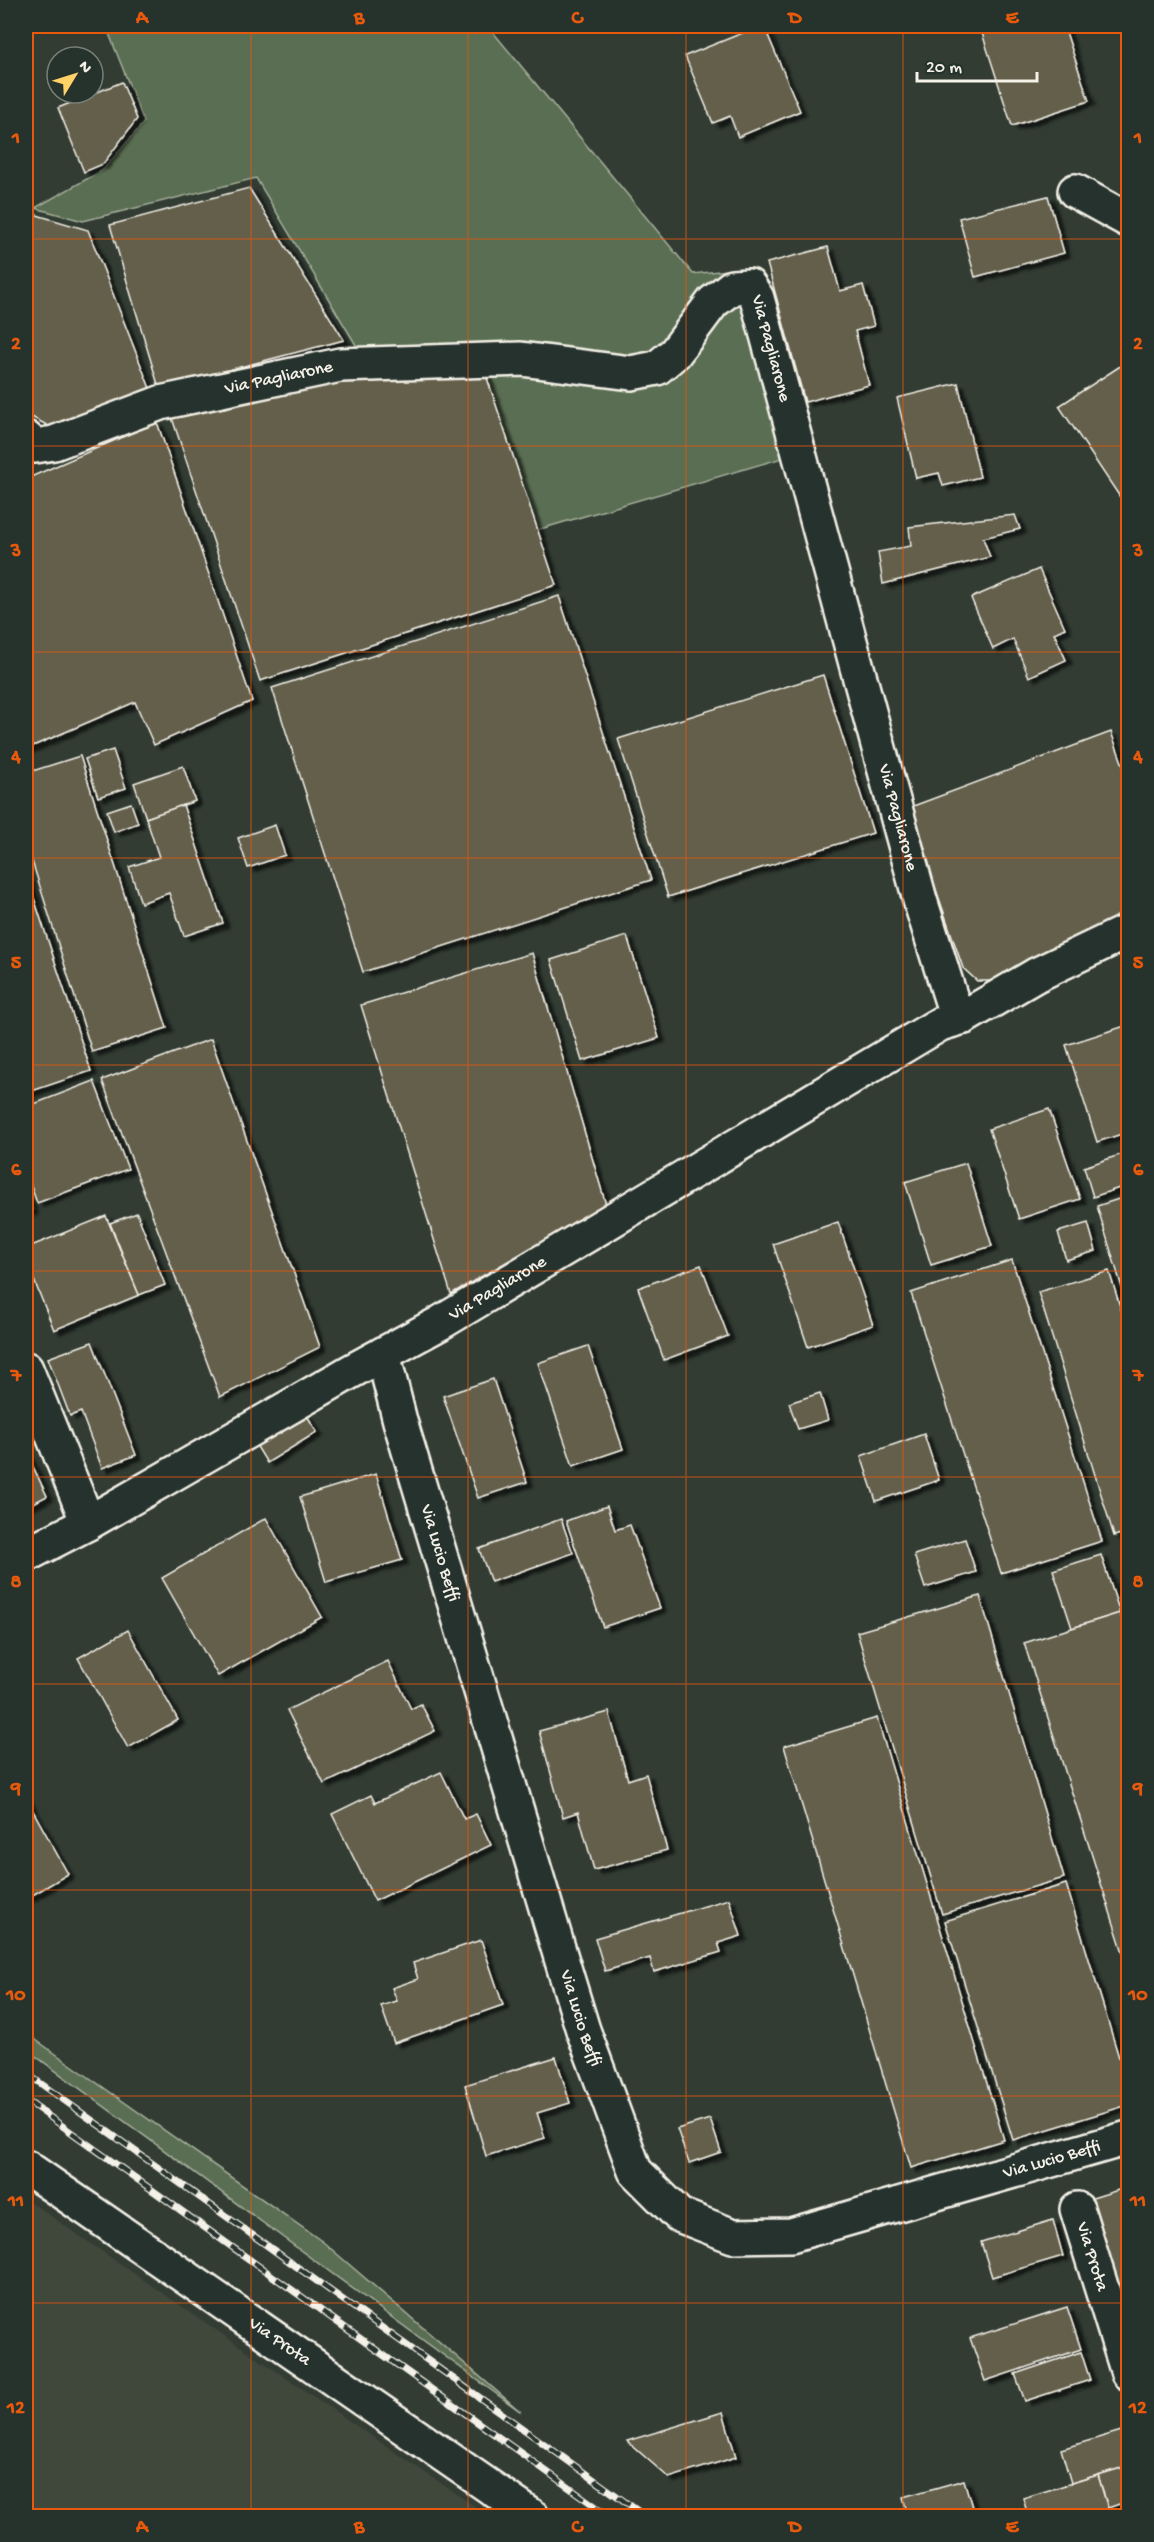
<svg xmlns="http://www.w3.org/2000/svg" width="1154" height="2542" font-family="'Gochi Hand',sans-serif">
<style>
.built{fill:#41463a}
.green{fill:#5a6e52;stroke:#a7b09d;stroke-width:1.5}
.building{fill:#635f4c;stroke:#f4f1e8;stroke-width:1.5;filter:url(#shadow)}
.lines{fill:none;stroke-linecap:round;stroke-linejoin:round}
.minor-casing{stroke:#f4f1e8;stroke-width:38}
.minor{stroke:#26332d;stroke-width:33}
.rail-casing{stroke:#f4f1e8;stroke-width:7}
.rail{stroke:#26332d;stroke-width:4.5;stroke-dasharray:14;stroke-linecap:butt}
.grid{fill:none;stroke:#e8590c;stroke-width:1.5;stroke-opacity:0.55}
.labels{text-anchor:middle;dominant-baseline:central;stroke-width:5;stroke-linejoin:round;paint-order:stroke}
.street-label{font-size:18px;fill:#f4f1e8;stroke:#26332d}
.neatline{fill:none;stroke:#e8590c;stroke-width:2}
.grid-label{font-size:20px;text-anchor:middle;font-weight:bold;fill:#e8590c}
</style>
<defs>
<filter id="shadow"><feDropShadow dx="6" dy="4" stdDeviation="1.5" flood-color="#0009"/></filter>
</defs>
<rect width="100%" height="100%" fill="#323c33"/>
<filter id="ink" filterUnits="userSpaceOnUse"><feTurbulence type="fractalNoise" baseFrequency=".0167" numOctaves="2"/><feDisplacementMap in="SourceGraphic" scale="12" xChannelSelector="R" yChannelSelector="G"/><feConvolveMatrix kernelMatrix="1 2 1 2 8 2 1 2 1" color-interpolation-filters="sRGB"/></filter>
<g filter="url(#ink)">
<path class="built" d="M26,2199L238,2345L489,2516H26Z"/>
<g class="green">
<path d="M106,26H488L693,274L736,269L705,293L674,334L641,360L359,350L256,178L83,221L35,208L103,170L144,122Z"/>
<path d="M744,296L789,456L537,530L481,369L631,382L714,312Z"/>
<path d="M26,2033L323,2242L521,2412L26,2049Z"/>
</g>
<g class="building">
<path d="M760,26H764L800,111L738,137L730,116L713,123L685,56Z"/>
<path d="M1005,26H1064L1089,101L1012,126L982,33Z"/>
<path d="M122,82L137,119L103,164L84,172L58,108Z"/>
<path d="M249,188L344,340L159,388L110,225Z"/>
<path d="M1048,196L1064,253L975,277L959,218Z"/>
<path d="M30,213L88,230L151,391L56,430L26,414V215Z"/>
<path d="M828,247L840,291L863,285L874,326L855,331L869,385L805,402L767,263Z"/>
<path d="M1128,361V509L1059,406Z"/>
<path d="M485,372L556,585L260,681L172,418L326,382Z"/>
<path d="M958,383L980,477L943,486L939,473L916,478L897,398Z"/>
<path d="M157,422L252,701L154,745L135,702L26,749V479Z"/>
<path d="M1015,515L1020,529L983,538L990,557L883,584L878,552L911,546L909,527Z"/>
<path d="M1039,569L1065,628L1054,633L1066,660L1029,677L1013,639L993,649L971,598Z"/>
<path d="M559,596L651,880L363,972L272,688Z"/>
<path d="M823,675L873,833L668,897L618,739Z"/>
<path d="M1111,732L1128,779V917L998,981H977L963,968L908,808Z"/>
<path d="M113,750L126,788L98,797L85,759Z"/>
<path d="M80,756L167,1028L92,1052L26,842V773Z"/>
<path d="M183,766L195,801L146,818L134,783Z"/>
<path d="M131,803L138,823L114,832L107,811Z"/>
<path d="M183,805L223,923L184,936L169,893L141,903L129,867L159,857L146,818Z"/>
<path d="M275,825L285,855L248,868L238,838Z"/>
<path d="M26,874L91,1071L26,1093Z"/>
<path d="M627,936L659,1038L582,1061L551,960Z"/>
<path d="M532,953L606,1205L451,1294L361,1005Z"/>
<path d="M1128,1025V1132L1097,1142L1066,1045Z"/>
<path d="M211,1039L320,1347L220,1397L102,1080Z"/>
<path d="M94,1081L128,1169L37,1203L26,1172V1107Z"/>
<path d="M1049,1109L1080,1199L1019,1219L989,1129Z"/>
<path d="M1128,1152V1185L1093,1197L1084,1167Z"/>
<path d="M966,1163L992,1246L931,1265L905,1182Z"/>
<path d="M26,1195L32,1210L26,1213Z"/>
<path d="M1128,1196V1307L1097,1206Z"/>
<path d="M137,1213L165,1285L139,1295L110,1223Z"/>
<path d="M106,1216L139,1295L54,1330L26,1260V1248Z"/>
<path d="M838,1222L873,1325L808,1347L773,1244Z"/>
<path d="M1088,1223L1096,1251L1066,1260L1058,1232Z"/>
<path d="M1012,1260L1102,1541L1001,1573L911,1293Z"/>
<path d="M701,1265L728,1336L664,1360L638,1288Z"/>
<path d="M1109,1271L1128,1332V1532L1114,1536L1038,1292Z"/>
<path d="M92,1342L136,1455L102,1468L81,1412L70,1416L48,1358Z"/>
<path d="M588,1346L623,1449L573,1466L538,1363Z"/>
<path d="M493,1379L527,1482L478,1498L443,1396Z"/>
<path d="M820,1393L828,1420L798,1429L789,1403Z"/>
<path d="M306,1414L317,1432L267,1463L256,1445Z"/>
<path d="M924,1434L939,1480L876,1501L861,1456Z"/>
<path d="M26,1452L47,1496L26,1507Z"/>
<path d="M376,1474L402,1560L326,1582L300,1497Z"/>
<path d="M607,1506L615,1530L630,1525L660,1608L603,1627L566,1521Z"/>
<path d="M266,1518L322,1617L218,1676L162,1578Z"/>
<path d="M561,1519L573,1553L491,1582L479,1549Z"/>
<path d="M965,1539L976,1572L925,1588L914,1555Z"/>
<path d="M1101,1555L1120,1613L1072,1628L1053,1570Z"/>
<path d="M980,1596L1064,1878L942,1914L857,1632Z"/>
<path d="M1120,1613L1128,1640V1968L1024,1643Z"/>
<path d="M128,1630L178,1720L128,1748L78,1658Z"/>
<path d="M388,1661L411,1709L421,1704L435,1731L324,1784L287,1710Z"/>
<path d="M609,1712L628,1780L646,1774L667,1850L594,1870L578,1812L563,1817L539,1731Z"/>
<path d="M877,1718L1004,2140L911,2168L784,1746Z"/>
<path d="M441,1772L464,1819L476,1814L491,1845L375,1901L332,1814L371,1795L375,1803Z"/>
<path d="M26,1798L68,1874L26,1899Z"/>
<path d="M1066,1884L1128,2087V2105L1013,2140L945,1921Z"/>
<path d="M729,1899L741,1936L718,1943L721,1952L654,1972L650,1958L605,1971L595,1938Z"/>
<path d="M481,1940L503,2005L394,2043L381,2006L397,2001L392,1988L418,1979L413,1963Z"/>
<path d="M556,2057L570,2103L537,2113L545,2138L486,2156L465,2085Z"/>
<path d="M710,2119L721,2152L689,2163L677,2129Z"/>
<path d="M1128,2187V2296L1118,2300L1086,2200Z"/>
<path d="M1053,2220L1063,2256L992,2277L981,2242Z"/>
<path d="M1067,2307L1081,2349L985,2381L970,2338Z"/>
<path d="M1081,2352L1090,2380L1025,2401L1015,2374Z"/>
<path d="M723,2412L736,2457L669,2478L627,2441Z"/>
<path d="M1128,2429V2466L1071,2483L1061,2449Z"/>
<path d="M1128,2466V2501L1108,2508L1098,2475Z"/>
<path d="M1098,2475L1110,2516H1028L1023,2498Z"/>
<path d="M964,2480L974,2514L966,2516H908L903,2497Z"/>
</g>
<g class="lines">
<defs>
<g id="minor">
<path d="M1075,191L1128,220"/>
<path id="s1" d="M26,438L35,446L54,443L160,403L340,365L521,359L631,373L657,368L675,353L713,302L732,287L749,286L757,298L920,900L952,1002L964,1017"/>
<path id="s2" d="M383,1354L400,1421L568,1981L583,2030L635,2171L679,2215L733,2236L791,2235L1128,2138"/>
<path d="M26,1369L88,1523"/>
<path id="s3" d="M26,1555L88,1523L350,1372L440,1323L940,1024L964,1017L1036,975L1128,931"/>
<path id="s4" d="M26,2167L532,2516"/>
<path id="s5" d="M1077,2209L1128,2373"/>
</g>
</defs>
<use href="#minor" class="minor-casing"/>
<use href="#minor" class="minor"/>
<defs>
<g id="rail">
<path d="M26,2073L645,2516"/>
<path d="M26,2100L609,2516"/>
</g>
</defs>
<use href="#rail" class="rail-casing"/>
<use href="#rail" class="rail"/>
</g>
</g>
<path class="grid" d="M251,26V2516M468,26V2516M686,26V2516M903,26V2516M26,239H1128M26,446H1128M26,652H1128M26,858H1128M26,1065H1128M26,1271H1128M26,1477H1128M26,1684H1128M26,1890H1128M26,2096H1128M26,2303H1128"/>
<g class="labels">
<g class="street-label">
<text stroke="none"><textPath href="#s1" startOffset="842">Via Pagliarone</textPath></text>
<text stroke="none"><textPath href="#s1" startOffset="266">Via Pagliarone</textPath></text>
<text stroke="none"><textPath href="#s1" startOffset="1328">Via Pagliarone</textPath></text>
<text stroke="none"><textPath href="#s3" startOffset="542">Via Pagliarone</textPath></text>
<text stroke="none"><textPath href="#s2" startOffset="207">Via Lucio Beffi</textPath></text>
<text stroke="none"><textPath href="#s2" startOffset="693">Via Lucio Beffi</textPath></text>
<text stroke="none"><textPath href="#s2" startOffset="1305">Via Lucio Beffi</textPath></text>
<text stroke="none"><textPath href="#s5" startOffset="50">Via Prota</textPath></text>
<text stroke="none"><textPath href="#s4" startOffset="308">Via Prota</textPath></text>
</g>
</g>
<rect width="1154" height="2542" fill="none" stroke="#26332d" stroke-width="66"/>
<g transform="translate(75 75) rotate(52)"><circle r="28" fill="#26332d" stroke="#787f78" stroke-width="1.5"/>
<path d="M0-4.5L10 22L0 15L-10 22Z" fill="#ffd166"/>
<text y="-9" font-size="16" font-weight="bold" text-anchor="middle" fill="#f4f1e8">N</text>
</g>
<path d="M917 72v9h120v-9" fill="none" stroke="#f4f1e8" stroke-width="3"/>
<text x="926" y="72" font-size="18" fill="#f4f1e8" stroke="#26332d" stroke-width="4.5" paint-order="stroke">20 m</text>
<rect x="33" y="33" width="1088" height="2476" class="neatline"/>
<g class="grid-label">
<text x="142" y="23">A</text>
<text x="359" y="23">B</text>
<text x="577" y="23">C</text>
<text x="795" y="23">D</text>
<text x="1012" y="23">E</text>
<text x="16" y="143">1</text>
<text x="1138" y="143">1</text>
<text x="16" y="349">2</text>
<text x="1138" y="349">2</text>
<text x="16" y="556">3</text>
<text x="1138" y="556">3</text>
<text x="16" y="762">4</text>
<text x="1138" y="762">4</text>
<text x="16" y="968">5</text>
<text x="1138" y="968">5</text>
<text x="16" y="1175">6</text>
<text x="1138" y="1175">6</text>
<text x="16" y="1381">7</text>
<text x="1138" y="1381">7</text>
<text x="16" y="1587">8</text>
<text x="1138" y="1587">8</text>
<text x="16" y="1794">9</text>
<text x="1138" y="1794">9</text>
<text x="16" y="2000">10</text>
<text x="1138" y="2000">10</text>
<text x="16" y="2206">11</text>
<text x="1138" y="2206">11</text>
<text x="16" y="2413">12</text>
<text x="1138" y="2413">12</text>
<text x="142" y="2532">A</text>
<text x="359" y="2532">B</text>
<text x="577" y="2532">C</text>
<text x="795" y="2532">D</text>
<text x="1012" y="2532">E</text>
</g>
</svg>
